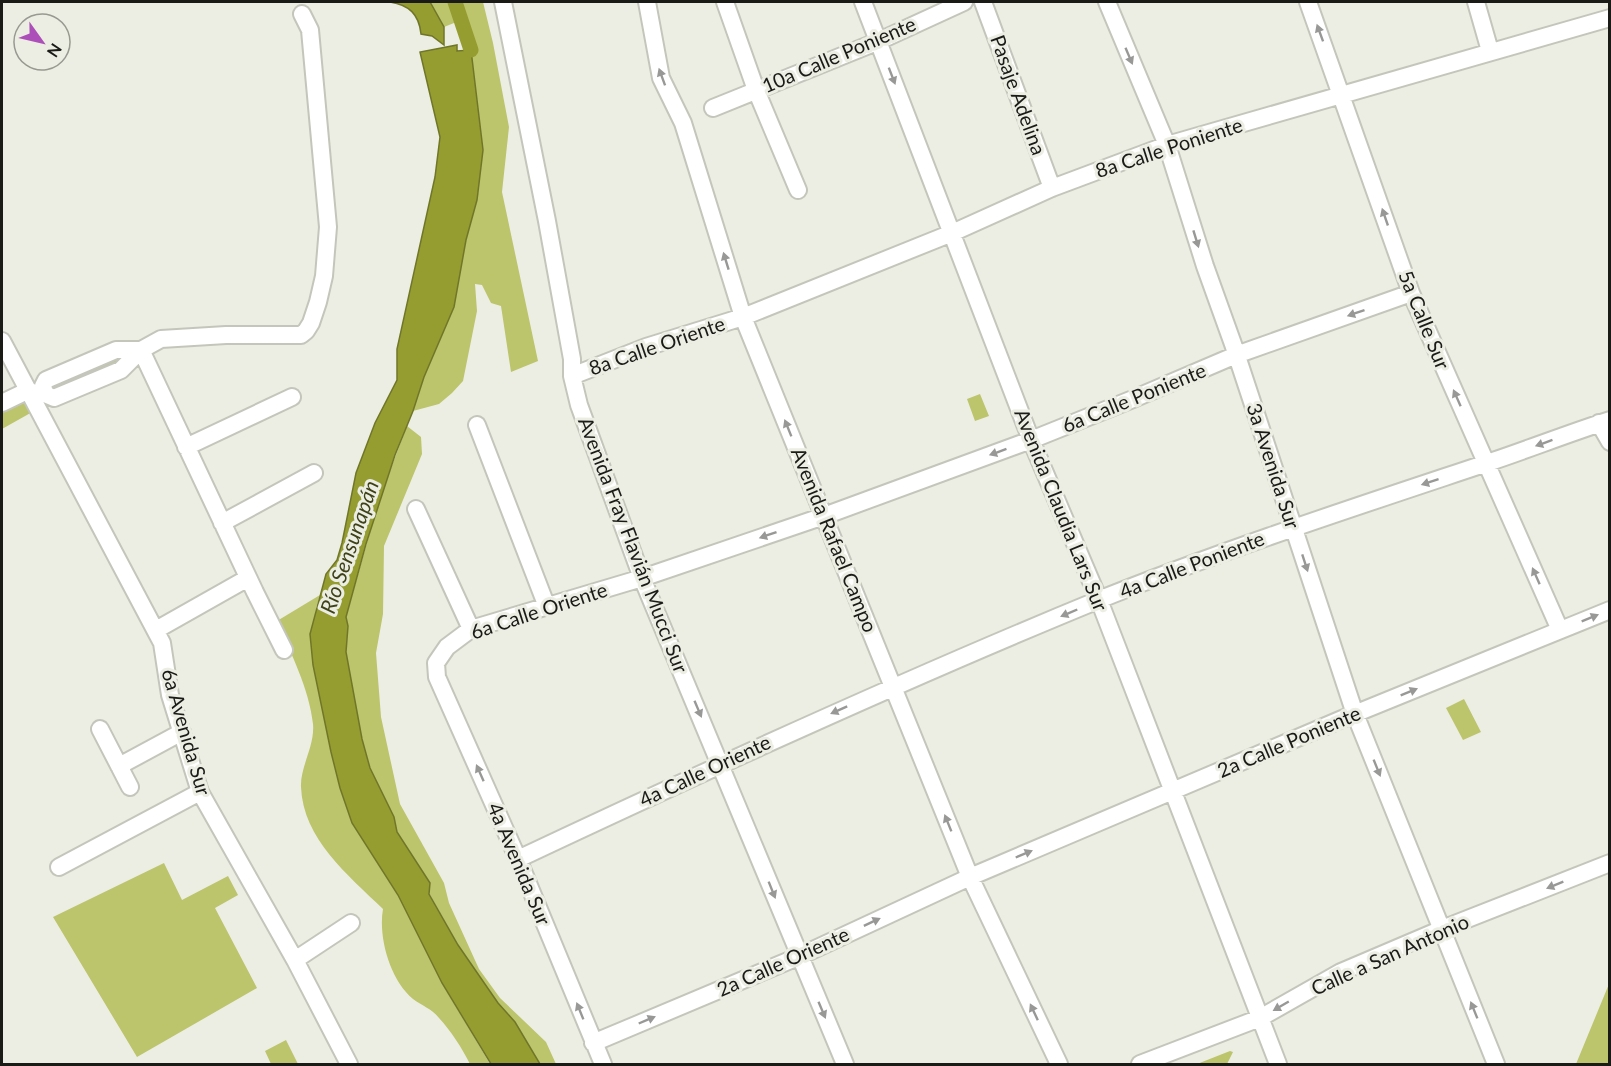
<svg xmlns="http://www.w3.org/2000/svg" width="1611" height="1066" font-family="Lato,sans-serif">
  <style>
    .green { fill: #bcc46c }
    .water { fill: #959d30; stroke: #707628; stroke-width: 1.5 }
    .lines { fill: none; stroke-linecap: round; stroke-linejoin: round }
    .canal { stroke: #959d30; stroke-width: 15 }
    .minor-casing { stroke: #c4c6bb; stroke-width: 20 }
    .minor { stroke: #fff; stroke-width: 16 }
    .oneway { fill: #989897 }
    .labels { text-anchor: middle; stroke-width: 6; stroke-linejoin: round; paint-order: stroke }
    .street-label { font-size: 20px; fill: #1a1a17; stroke: #eceee3 }
    .water-label { font-size: 21px; font-style: italic; fill: #3f4217; stroke: #eceee3 }
  </style>
  <rect width="100%" height="100%" fill="#eceee3"/>
  <!-- green -->
  <path class="green" d="M430,2H452L459,21L444,27Z
    M455,2H483L493,43L509,127L502,192L538,361L511,372L501,306L491,303L482,285L475,284L477,311L463,381L452,393L439,404L413,411L424,377L454,307L466,240L477,200L483,150L471,50Z
    M119,354L125,360L59,389L55,388L54,384Z
    M26,393L34,411L2,429V405Z
    M980,394L989,416L975,421L967,399Z
    M407,426L421,437L422,454L384,546L383,614L376,653L381,717L400,804L444,883L449,903L479,969L500,998L546,1042L556,1064H540L515,1022L498,1003L458,945L429,893L430,883L397,832L394,817L370,768L362,739L346,652L348,626L346,617L380,497Z
    M320,595L316,608L313,665L340,788L352,823L398,895L442,983L490,1064H470C462,1048 451,1031 439,1018C432,1009 421,1005 413,999C390,980 378,937 383,909C348,875 303,839 301,787C300,767 315,746 313,724C309,688 291,654 277,621Z
    M1464,699L1481,732L1463,740L1446,708Z
    M164,863L182,900L228,876L238,895L215,908L257,988L137,1057L53,917Z
    M1609,984V1064H1576Z
    M286,1040L298,1064H271L265,1051Z
    M1230,1051L1233,1052L1227,1064H1197Z"/>
  <!-- water -->
  <path class="water" d="M390,2H430L444,27V45L432,36L421,34C419,14 409,5 390,2Z
    M457,45V51L471,50L483,150L477,200L466,240L454,307L424,377L413,411L395,455L366,544L346,617L348,626L346,652L362,739L370,768L394,817L397,832L430,883L429,894L458,945L498,1003L515,1022L540,1064H491L442,983L398,895L352,823L340,788L331,752L313,665L310,634L326,574L337,560L342,543L356,473L375,423L397,380V349L435,177L440,137L420,52Z"/>
  <g class="lines">
    <!-- canal -->
    <path class="canal" d="M455,2L471,50"/>
    <!-- minor casing -->
    <g class="minor-casing">
      <path id="minor" d="M503,2L547,221L572,359V376L579,405L642,578L845,1064
        M647,2L661,78L683,123L743,317L970,877L1059,1064
        M725,2L756,90L798,190
        M863,2L1031,440L1099,600L1278,1064
        M983,2L1052,188
        M1107,2L1167,145L1205,266L1233,344L1355,714L1496,1064
        M1308,2L1411,293L1560,630
        M1476,2L1490,51
        M713,108L879,41L964,2
        M2,341L162,643L170,695L200,792L295,960L349,1064
        M572,376L646,347L743,317L952,233L1052,188L1167,145L1610,18
        M44,390L47,395L54,398L121,370L141,350L161,339L226,335H301L306,331L311,323L318,302L324,276L328,227L310,30L302,14
        M44,390L43,386L46,380L116,350H141L255,592L284,650
        M2,403L29,390
        M1599,423L1610,442
        M477,425L547,607
        M186,447L292,397
        M416,509L471,629
        M222,523L314,473
        M156,630L248,578
        M100,729L130,787
        M119,766L182,732
        M518,859C709,769 901,681 1096,601C1223,550 1352,508 1481,465C1524,451 1566,434 1610,420
        M59,867L200,792
        M295,960L351,923
        M593,1043L800,956L970,877L1342,719L1610,610
        M603,1064L518,859L437,677L436,663L447,647L471,629L642,578L824,516L1031,440L1133,399L1236,355L1411,293
        M1140,1064L1260,1018L1341,972L1442,929L1610,863"/>
    </g>
    <!-- minor -->
    <use href="#minor" class="minor"/>
  </g>
  <!-- one-way arrows -->
  <defs><path id="oneway-solid" d="M-6-.8H1V-3.2L6.5 0L1 3.2V.8H-6Z" transform="scale(1.5)"/></defs>
  <g class="oneway">
    <use href="#oneway-solid" transform="translate(1320 33) rotate(-110)"/>
    <use href="#oneway-solid" transform="translate(1129 56) rotate(67)"/>
    <use href="#oneway-solid" transform="translate(892 76) rotate(69)"/>
    <use href="#oneway-solid" transform="translate(662 77) rotate(-110)"/>
    <use href="#oneway-solid" transform="translate(1385 217) rotate(-109)"/>
    <use href="#oneway-solid" transform="translate(1196 239) rotate(73)"/>
    <use href="#oneway-solid" transform="translate(726 261) rotate(-107)"/>
    <use href="#oneway-solid" transform="translate(1356 313) rotate(161)"/>
    <use href="#oneway-solid" transform="translate(1457 398) rotate(-114)"/>
    <use href="#oneway-solid" transform="translate(788 428) rotate(-112)"/>
    <use href="#oneway-solid" transform="translate(1544 443) rotate(160)"/>
    <use href="#oneway-solid" transform="translate(998 452) rotate(160)"/>
    <use href="#oneway-solid" transform="translate(1430 482) rotate(162)"/>
    <use href="#oneway-solid" transform="translate(768 535) rotate(161)"/>
    <use href="#oneway-solid" transform="translate(1305 563) rotate(72)"/>
    <use href="#oneway-solid" transform="translate(1536 576) rotate(-114)"/>
    <use href="#oneway-solid" transform="translate(1069 613) rotate(157)"/>
    <use href="#oneway-solid" transform="translate(1590 618) rotate(-22)"/>
    <use href="#oneway-solid" transform="translate(1409 692) rotate(-22)"/>
    <use href="#oneway-solid" transform="translate(698 709) rotate(67)"/>
    <use href="#oneway-solid" transform="translate(839 710) rotate(156)"/>
    <use href="#oneway-solid" transform="translate(1377 768) rotate(68)"/>
    <use href="#oneway-solid" transform="translate(480 773) rotate(-114)"/>
    <use href="#oneway-solid" transform="translate(948 823) rotate(-112)"/>
    <use href="#oneway-solid" transform="translate(1024 854) rotate(-23)"/>
    <use href="#oneway-solid" transform="translate(1555 885) rotate(158)"/>
    <use href="#oneway-solid" transform="translate(772 890) rotate(68)"/>
    <use href="#oneway-solid" transform="translate(872 922) rotate(-25)"/>
    <use href="#oneway-solid" transform="translate(1281 1006) rotate(150)"/>
    <use href="#oneway-solid" transform="translate(822 1010) rotate(67)"/>
    <use href="#oneway-solid" transform="translate(1474 1010) rotate(-112)"/>
    <use href="#oneway-solid" transform="translate(580 1011) rotate(-112)"/>
    <use href="#oneway-solid" transform="translate(1034 1012) rotate(-115)"/>
    <use href="#oneway-solid" transform="translate(647 1020) rotate(-23)"/>
  </g>
  <g class="labels">
    <!-- street labels -->
    <g class="street-label">
      <text transform="translate(839 55) rotate(-23)" y="7">10a Calle Poniente</text>
      <text transform="translate(1018 95) rotate(70)" y="7">Pasaje Adelina</text>
      <text transform="translate(1169 148) rotate(-18)" y="7">8a Calle Poniente</text>
      <text transform="translate(1424 320) rotate(68)" y="7">5a Calle Sur</text>
      <text transform="translate(657 346) rotate(-19)" y="7">8a Calle Oriente</text>
      <text transform="translate(1134 398) rotate(-22)" y="7">6a Calle Poniente</text>
      <text transform="translate(1273 466) rotate(72)" y="7">3a Avenida Sur</text>
      <text transform="translate(1061 510) rotate(68)" y="7">Avenida Claudia Lars Sur</text>
      <text transform="translate(834 540) rotate(68)" y="7">Avenida Rafael Campo</text>
      <text transform="translate(633 545) rotate(69)" y="7">Avenida Fray Flavián Mucci Sur</text>
      <text transform="translate(1192 565) rotate(-21)" y="7">4a Calle Poniente</text>
      <text transform="translate(539 611) rotate(-18)" y="7">6a Calle Oriente</text>
      <text transform="translate(186 732) rotate(74)" y="7">6a Avenida Sur</text>
      <text transform="translate(1289 742) rotate(-23)" y="7">2a Calle Poniente</text>
      <text transform="translate(705 771) rotate(-25)" y="7">4a Calle Oriente</text>
      <text transform="translate(519 864) rotate(67)" y="7">4a Avenida Sur</text>
      <text transform="translate(1390 955) rotate(-24)" y="7">Calle a San Antonio</text>
      <text transform="translate(783 962) rotate(-24)" y="7">2a Calle Oriente</text>
    </g>
    <!-- water labels -->
    <g class="water-label">
      <text transform="translate(350 547) rotate(-71)" y="7">Río Sensunapán</text>
    </g>
  </g>
  <!-- border -->
  <rect width="1611" height="1066" fill="none" stroke="#1a1a17" stroke-width="6"/>
  <!-- north arrow -->
  <g transform="translate(42 42) rotate(124)"><circle r="28" fill="#eceee3" stroke="#989991" stroke-width="1.5"/>
  <path d="M0-4.5L10 22L0 15L-10 22Z" fill="#ad4fb8"/>
  <text y="-9" font-size="16" font-weight="bold" text-anchor="middle" fill="#1a1a17">N</text>
  </g>
</svg>
